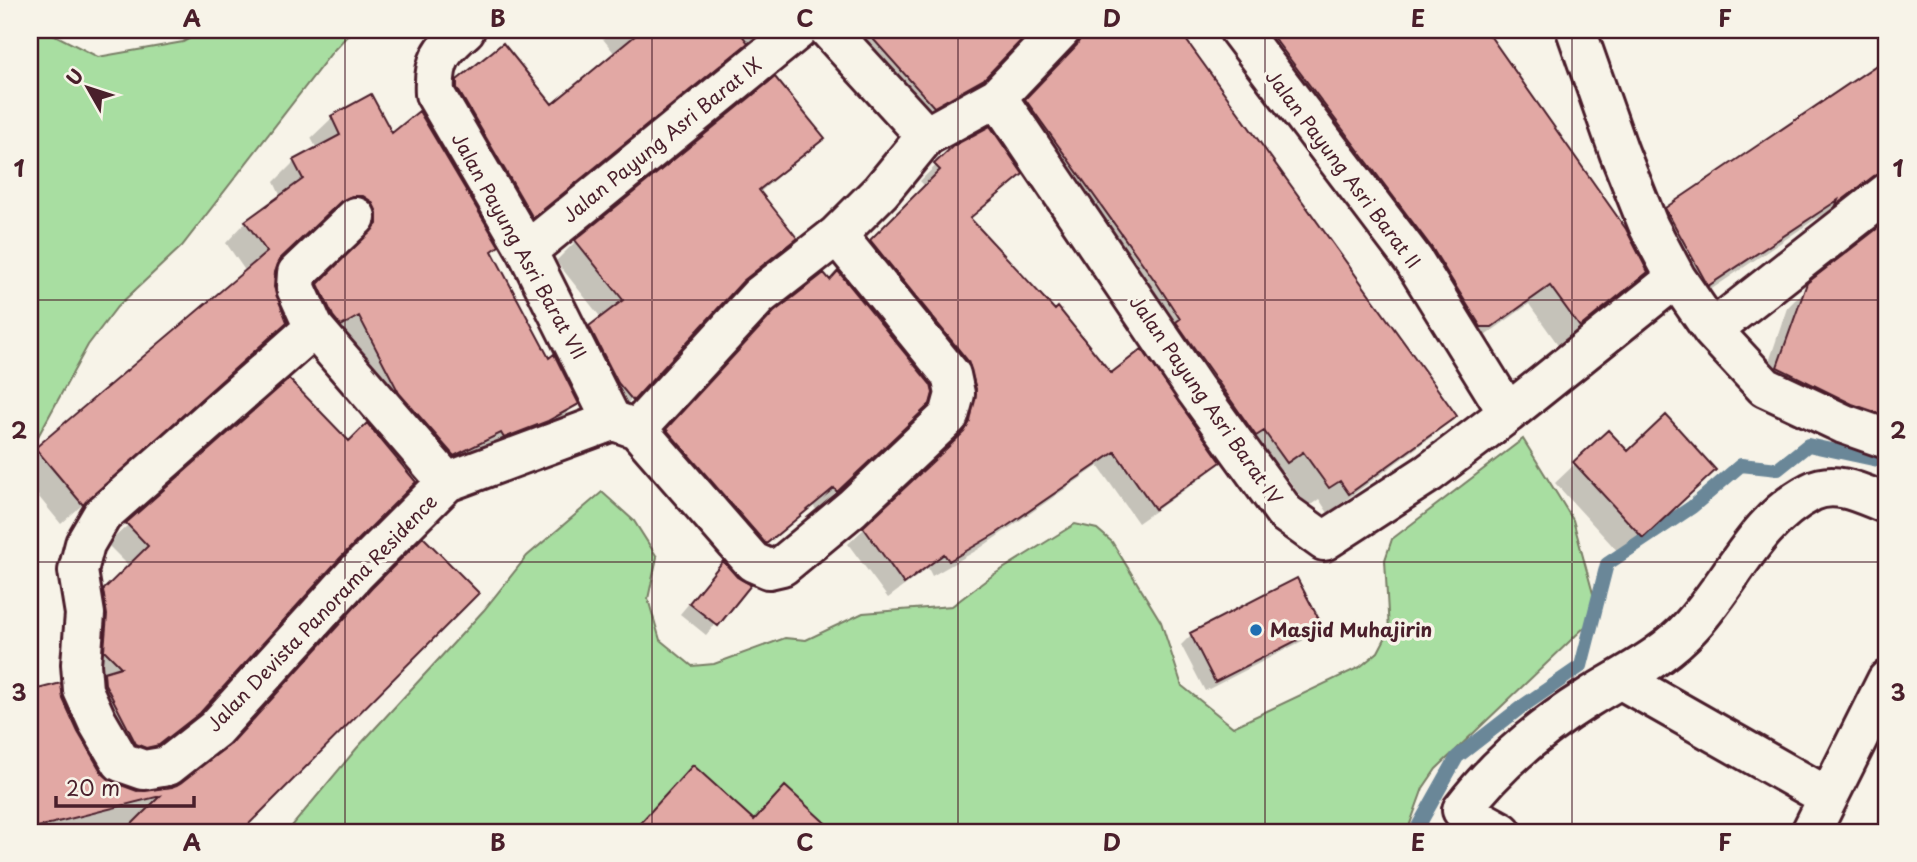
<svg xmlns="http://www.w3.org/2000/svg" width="1917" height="862" font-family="'Playpen Sans',sans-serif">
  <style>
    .green { fill: #a8dea1; stroke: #797e66; stroke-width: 2 }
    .shadow { fill: #0003 }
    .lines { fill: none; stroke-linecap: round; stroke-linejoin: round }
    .stream { stroke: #6b8798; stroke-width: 14 }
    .building { fill: #e2a8a4; stroke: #4a1f2b; stroke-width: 2 }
    .street-casing { stroke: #4a1f2b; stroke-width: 44 }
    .street { stroke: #f7f3e8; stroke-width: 38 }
    .grid { fill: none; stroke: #4a1f2b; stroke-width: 2; stroke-opacity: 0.55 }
    .poi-dot { fill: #1f6fb2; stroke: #f7f3e8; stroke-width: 2.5 }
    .labels { text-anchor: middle; stroke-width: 7; stroke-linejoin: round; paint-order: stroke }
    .street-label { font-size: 19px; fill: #4a1f2b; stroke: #f7f3e8 }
    .poi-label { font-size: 19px; font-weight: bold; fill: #4a1f2b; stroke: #f7f3e8; text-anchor: start }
    .neatline { fill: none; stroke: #4a1f2b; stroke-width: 2.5 }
    .grid-label { font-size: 23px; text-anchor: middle; font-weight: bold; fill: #4a1f2b }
  </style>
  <rect width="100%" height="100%" fill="#f7f3e8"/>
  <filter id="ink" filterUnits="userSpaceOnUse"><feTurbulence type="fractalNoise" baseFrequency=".0143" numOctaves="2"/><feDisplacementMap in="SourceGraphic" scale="14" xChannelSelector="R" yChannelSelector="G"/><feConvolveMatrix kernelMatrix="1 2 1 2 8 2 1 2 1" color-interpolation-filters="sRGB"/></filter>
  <g filter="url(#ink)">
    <!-- green -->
    <path class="green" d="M30,30H45L98,57L183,42L205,30H361L349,34L333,51L182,246L117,307L88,345L30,451Z
      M1523,439L1573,520L1595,601L1591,621L1436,769L1423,788L1407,832H287L357,748L484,610L527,556L602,492L634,521L657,557L648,599L660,640L692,666L714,664L785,638L806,640L863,613L952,606L993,575L1075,524L1097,529L1112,542L1161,622L1182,686L1233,727L1360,667L1378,652L1389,631L1385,560L1392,539Z"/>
    <!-- shadow -->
    <path class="shadow" d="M596,30H765L512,236L438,102L458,82L552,106L615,54Z
      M829,30H1031L961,99L913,126Z
      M1049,30H1177L1454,415L1434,435L1328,513L1319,499L1308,507L1282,470L1266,482L1006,121L1063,58L1062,44Z
      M1235,30H1484L1625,230L1646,272L1559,346L1529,304L1464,351Z
      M1887,60V170L1833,207L1818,221L1820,216L1688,305L1646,229L1666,209Z
      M370,97L392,136L490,252L549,361L577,404L556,424L432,476L299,305L357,245V232L342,216H330L318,221L279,259L273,271L272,287L285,322L61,524L30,486V456L246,272L226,243L246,222L281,197L274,182L294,162L317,149L311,138L332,118Z
      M822,138L759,193L795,238L727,296L612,420L570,348L602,319L556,261L576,241Z
      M954,148L1004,189L969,220L1111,376L1218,461L1203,477L1138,523L1098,466L979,549L932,576L928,568L888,598L848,544L950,448L955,439L961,406L855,257L926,187L920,181Z
      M1887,223V443L1760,389L1787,308L1802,293L1774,377L1777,378L1805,290Z
      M754,334L907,424L817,510L813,506L745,562L648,450Z
      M289,381L349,443L412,481L178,733L137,765L116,764L84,612L130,567L107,544Z
      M1628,453L1694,489L1622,556L1555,483L1575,464Z
      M723,563L736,578L749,586L706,635L680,614Z
      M477,593L239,832H30V693L59,685L61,699L76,731L101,775L113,784L137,793L182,785Z
      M1320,627L1310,637L1205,691L1181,645L1191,635Z
      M693,767L753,822L823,823L814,832H631Z"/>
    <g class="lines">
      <!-- stream -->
      <path class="stream" d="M1415,832L1457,757L1520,708L1581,666L1607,564L1692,507L1741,465L1778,469L1808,445L1887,462"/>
    </g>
    <!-- building -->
    <path class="building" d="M642,30H738L748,43L533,218L457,88V80L503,43L552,104Z
      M865,30H1031L984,79L934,107Z
      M1082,30H1179L1457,416L1349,494L1340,481L1329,488L1303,452L1287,463L1264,431L1256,436L1176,322L1180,319L1158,285L1025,99L1077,45Z
      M1268,30H1486L1626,229L1648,272L1580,327L1550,286L1492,327H1481L1432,248Z
      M1887,58V172L1874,176L1836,205L1838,200L1708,286L1665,208Z
      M775,77L825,138L759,190L797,238L743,281L633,401L618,383L589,326L623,300L575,240Z
      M371,94L392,133L419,111L499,246L492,251L549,358L554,354L579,404L548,421L504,438L501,433L454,456L399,393L359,316L341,326L333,316L318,284L377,224V213L372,202L363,196H352L341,201L281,258L275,272L274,287L287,322L83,505L35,448L267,252L245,221L303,179L293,160L340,135L331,116Z
      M990,126L1023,174L970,218L1055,310L1058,307L1111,373L1142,349L1221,462L1155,509L1115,452L997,533L949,561L944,554L904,584L863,527L964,432L970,422L976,389L968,361L870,240L940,170L934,164L953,146Z
      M1887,221V416L1852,404L1777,367L1807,283Z
      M838,271L931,385L933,393L930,404L837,492L834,488L766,544L666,429L774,312L824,273L830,280Z
      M289,379L349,441L367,423L416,482L340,558L200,713L159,745L146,748L136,744L105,684L104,672L121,667L104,650L107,615L103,590L148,546L126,523Z
      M1666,415L1716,470L1643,538L1573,462L1608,430L1628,451Z
      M423,537L479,593L241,832H124L160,796L30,829V691L61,683L63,699L78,732L102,773L113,782L137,791L172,787L231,744L372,588Z
      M723,561L737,577L751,585L718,626L689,603Z
      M1297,578L1323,627L1215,682L1190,633Z
      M693,765L754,820L785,786L835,832H632Z"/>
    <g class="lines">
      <!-- street casing -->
      <g class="street-casing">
        <path id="street" d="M465,30C441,51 433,61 435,94L527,251L612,421
          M829,30L926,136
          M1239,30L1414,261L1508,413L1676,278
          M1576,30L1619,152L1649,227L1676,278L1712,330L1765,387L1844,424L1887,439
          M997,97L1195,389L1285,513L1324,541L1429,473L1508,413
          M527,251L798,30
          M314,328L296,288L297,273L356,217
          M1712,330L1887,193
          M614,421L637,429L759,296L837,235L881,191L926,136L997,97L1061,30
          M637,429L753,562L769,569L782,566L852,508L949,416L955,394L951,375L837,235
          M447,482L356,573L215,729L168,766L144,770L121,762L97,721L83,690L81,664L85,614L78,571L85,544L102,515L314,328L447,482L612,421
          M1620,679L1828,797
          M1502,832L1462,810C1496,765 1540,728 1588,698C1624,675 1663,658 1692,625C1733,580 1755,521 1811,492C1836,479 1864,495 1887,504
          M1811,832L1887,680"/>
      </g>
      <!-- street -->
      <use href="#street" class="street"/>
    </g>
  </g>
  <!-- grid -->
  <path class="grid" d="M345,30V832M652,30V832M958,30V832M1265,30V832M1572,30V832M30,300H1887M30,562H1887"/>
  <!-- markers -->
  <circle class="poi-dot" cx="1256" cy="630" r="7"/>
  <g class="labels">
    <!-- street labels -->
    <g class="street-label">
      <text transform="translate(662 140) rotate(-39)" y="7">Jalan Payung Asri Barat IX</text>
      <text transform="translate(1343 169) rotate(53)" y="7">Jalan Payung Asri Barat II</text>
      <text transform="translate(519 246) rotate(61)" y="7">Jalan Payung Asri Barat VII</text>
      <text transform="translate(1206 400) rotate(55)" y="7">Jalan Payung Asri Barat IV</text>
      <text transform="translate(322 613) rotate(-46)" y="7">Jalan Devista Panorama Residence</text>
    </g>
    <!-- poi labels -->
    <g class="poi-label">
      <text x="1270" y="637">Masjid Muhajirin</text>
    </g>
  </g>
  <!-- margin -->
  <rect width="1917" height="862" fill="none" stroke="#f7f3e8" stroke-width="77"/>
  <!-- north arrow -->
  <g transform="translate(88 88) rotate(309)" stroke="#f7f3e8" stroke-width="5" paint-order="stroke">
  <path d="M0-5L12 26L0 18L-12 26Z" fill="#4a1f2b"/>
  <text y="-10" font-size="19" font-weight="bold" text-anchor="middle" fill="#4a1f2b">U</text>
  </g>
  <!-- scale -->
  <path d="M56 796v10h138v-10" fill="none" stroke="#4a1f2b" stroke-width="3.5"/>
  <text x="66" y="796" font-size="21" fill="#4a1f2b" stroke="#f7f3e8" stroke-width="5" paint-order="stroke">20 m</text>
  <rect x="38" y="38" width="1840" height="786" class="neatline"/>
  <g class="grid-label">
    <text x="192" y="27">A</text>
    <text x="498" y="27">B</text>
    <text x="805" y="27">C</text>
    <text x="1112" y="27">D</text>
    <text x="1418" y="27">E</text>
    <text x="1725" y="27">F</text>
    <text x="19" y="177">1</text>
    <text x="1898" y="177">1</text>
    <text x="19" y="439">2</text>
    <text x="1898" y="439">2</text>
    <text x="19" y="701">3</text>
    <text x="1898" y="701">3</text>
    <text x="192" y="851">A</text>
    <text x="498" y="851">B</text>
    <text x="805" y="851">C</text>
    <text x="1112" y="851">D</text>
    <text x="1418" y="851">E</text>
    <text x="1725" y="851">F</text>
  </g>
</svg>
